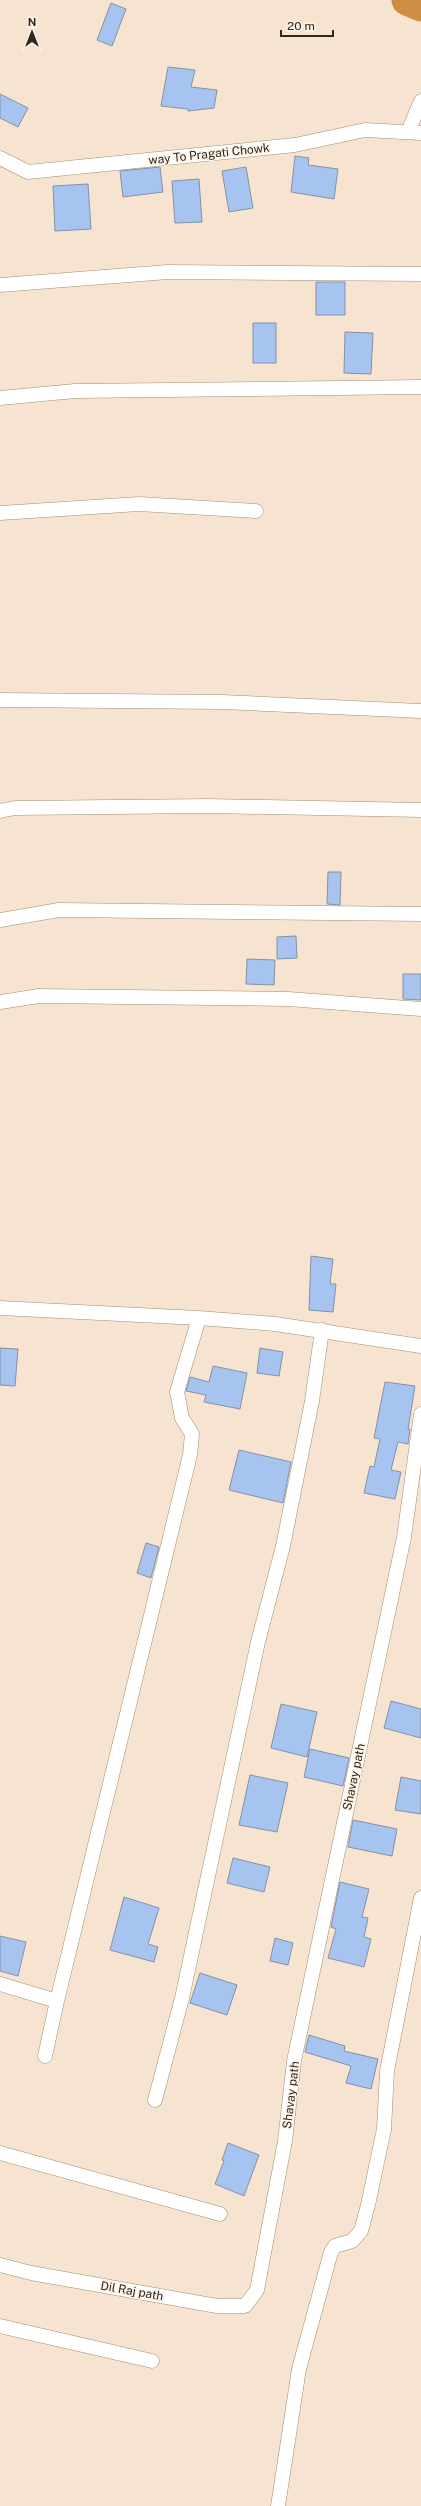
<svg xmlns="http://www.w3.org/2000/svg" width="421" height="2506" font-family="'Public Sans',sans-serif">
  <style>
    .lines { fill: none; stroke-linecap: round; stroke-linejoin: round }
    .river { stroke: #cd8e43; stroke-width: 31 }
    .building { fill: #a7c4f1; stroke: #8491a5 }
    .street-casing { stroke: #9e8d7b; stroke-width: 15 }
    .street { stroke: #fff; stroke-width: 14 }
    .labels { text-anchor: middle; stroke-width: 3; stroke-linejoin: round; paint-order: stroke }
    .street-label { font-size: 12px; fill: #2f2820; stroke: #fef2e7 }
  </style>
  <rect width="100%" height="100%" fill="#f7e4d0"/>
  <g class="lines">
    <!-- river -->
    <path class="river" d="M407,0L421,6"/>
  </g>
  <!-- building -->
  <path class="building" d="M111,3L126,9L112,46L97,40Z
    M168,67L195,70L191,87L217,90L214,108L188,111V109L161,106Z
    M0,94L28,108L18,127L0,118Z
    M295,156L309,158L308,165L338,169L334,199L291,192Z
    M160,167L163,192L123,197L120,171Z
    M246,167L253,208L229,212L222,171Z
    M199,179L202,222L175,223L172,181Z
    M88,184L91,229L55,231L53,186Z
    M316,282H345V315H316Z
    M253,323H276V363H253Z
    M345,332L373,333L371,374L344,373Z
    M328,872H341L340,905L327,904Z
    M296,936L297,958L277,959V937Z
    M247,959L275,960L274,985L246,984Z
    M403,974H421V1000L403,999Z
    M311,1256L333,1259L330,1284H336L333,1312L309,1310Z
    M0,1348L18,1349L15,1386L0,1385Z
    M260,1348L283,1352L279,1376L257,1373Z
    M213,1366L247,1373L240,1409L204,1402L206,1395L186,1391L190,1377L209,1382Z
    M385,1382L415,1386L408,1429H410L408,1444L398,1442L391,1470L401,1472L395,1499L364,1493L370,1466L374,1467L380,1439L374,1438Z
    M239,1450L291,1462L283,1503L229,1490Z
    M146,1543L159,1547L151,1578L137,1573Z
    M391,1701L421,1709V1738L384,1728Z
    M281,1704L317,1712L307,1757L271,1748Z
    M310,1749L349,1758L343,1786L304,1777Z
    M250,1775L288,1783L277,1832L239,1825Z
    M401,1777L421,1781V1814L395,1810Z
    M353,1820L397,1829L392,1856L348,1847Z
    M233,1858L270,1867L264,1892L227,1883Z
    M340,1882L369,1889L362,1917L368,1918L364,1937L371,1939L364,1967L328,1958L336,1929L331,1927Z
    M124,1897L159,1908L148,1944L158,1947L154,1962L110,1950Z
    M0,1936L26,1942L18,1976L0,1971Z
    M275,1938L293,1943L288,1965L270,1961Z
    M200,1973L237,1985L227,2015L190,2003Z
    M309,2035L345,2046L344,2051L378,2059L371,2089L346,2083L351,2066L305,2052Z
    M228,2143L259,2155L244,2196L215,2184L224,2161L222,2160Z"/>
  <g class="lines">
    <!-- street casing -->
    <g class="street-casing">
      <path id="street" d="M408,132L421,101
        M0,158L28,172L295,145L365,130L421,133
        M0,285L168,272L421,274
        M0,398L75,391L421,387
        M0,513L139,504L256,511
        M0,700L223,702L421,711
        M0,811L15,808L209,806L421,810
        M0,920L59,910L421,914
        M0,1002L39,996L288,999L421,1009
        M0,1308L199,1318L275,1324L421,1346
        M0,1984L57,2001L190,1455L192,1434L182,1418L177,1392L199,1318
        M45,2056L57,2001
        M155,2100L182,1998L258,1642L283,1546L312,1401L322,1330
        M0,2153L220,2214
        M0,2265L31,2273L217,2306H245L257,2290L285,2141L294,2061L404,1537L421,1414
        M0,2326L152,2361
        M278,2506L299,2369L331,2252L335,2246L352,2241L361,2231L368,2205L384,2129L387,2071L421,1898"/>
    </g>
    <!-- street -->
    <use href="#street" class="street"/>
  </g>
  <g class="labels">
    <!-- street labels -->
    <g class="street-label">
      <text transform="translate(209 154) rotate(-6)" y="4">way To Pragati Chowk</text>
      <text transform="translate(354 1777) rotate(-78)" y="4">Shavay path</text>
      <text transform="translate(291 2095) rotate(-83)" y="4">Shavay path</text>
      <text transform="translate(132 2291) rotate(10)" y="4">Dil Raj path</text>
    </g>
  </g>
  <!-- north arrow -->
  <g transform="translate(32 32)" stroke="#fef2e7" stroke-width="3" paint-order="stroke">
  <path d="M0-3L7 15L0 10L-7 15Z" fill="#2f2820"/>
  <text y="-6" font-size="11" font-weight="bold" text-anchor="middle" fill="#2f2820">N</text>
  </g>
  <!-- scale -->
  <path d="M281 30v6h52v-6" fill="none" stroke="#2f2820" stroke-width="2"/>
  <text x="287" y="30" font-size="12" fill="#2f2820" stroke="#fef2e7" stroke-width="3" paint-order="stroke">20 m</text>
</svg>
